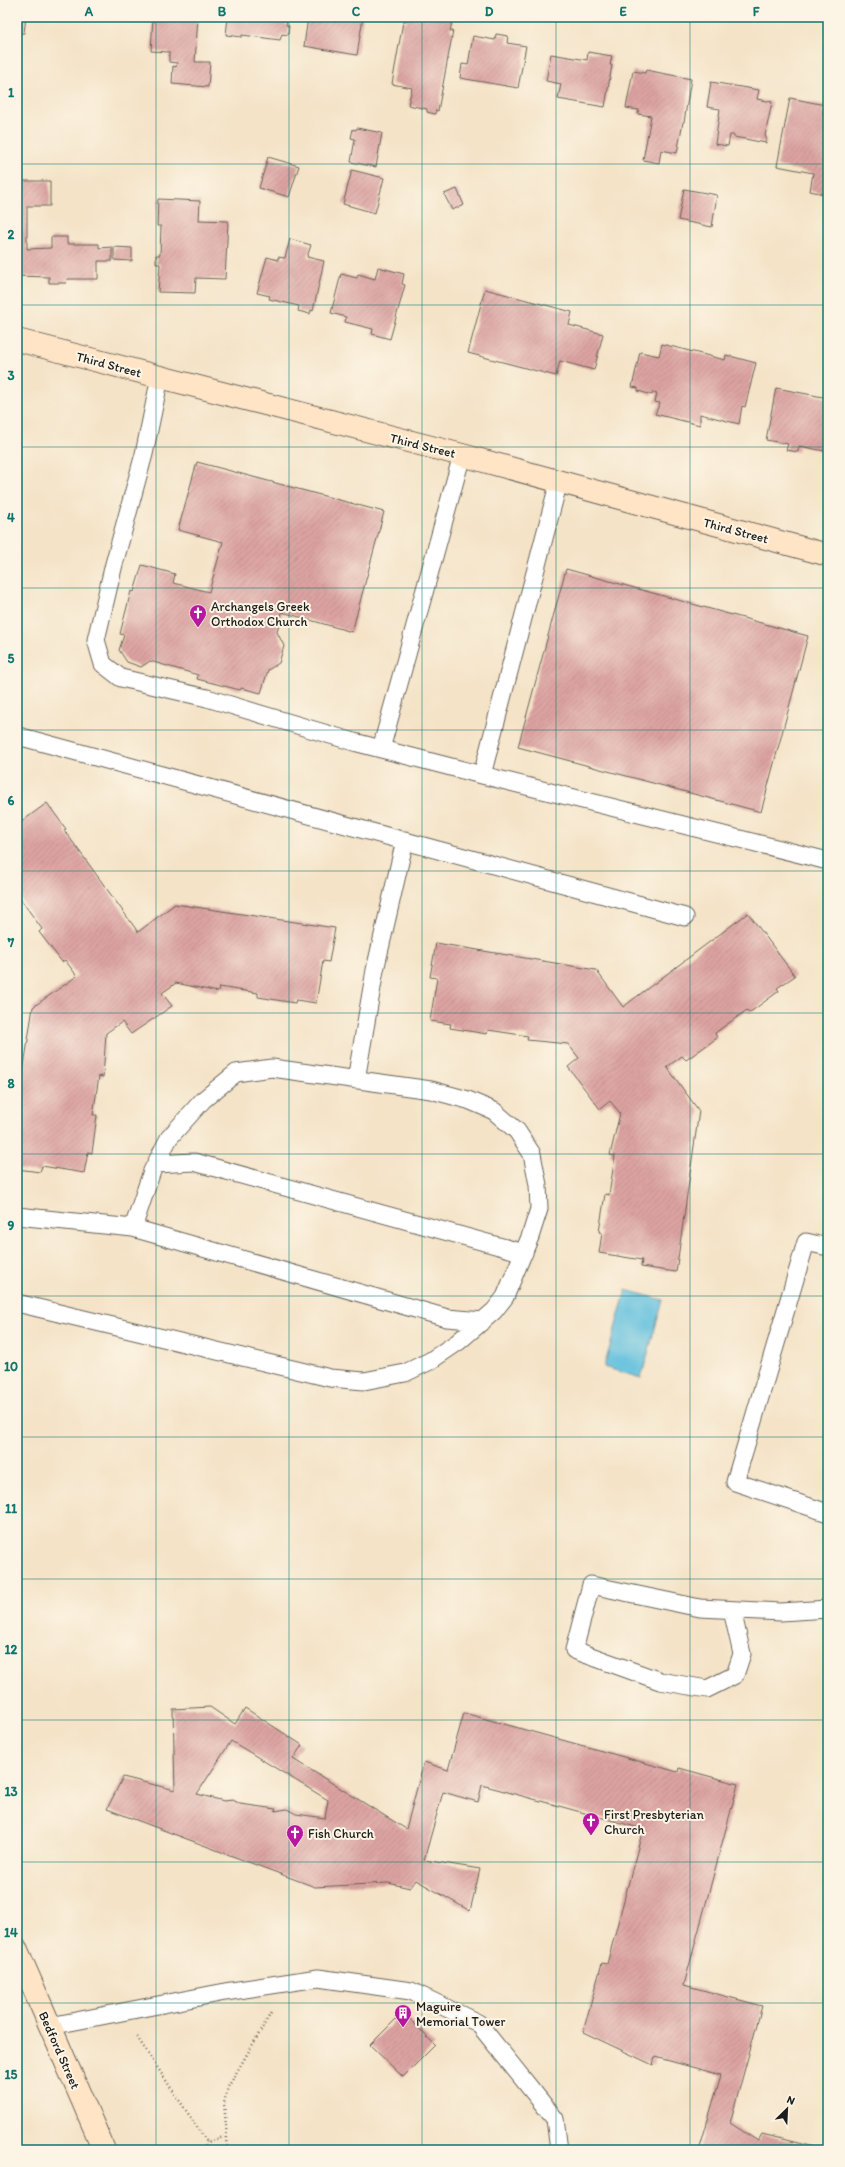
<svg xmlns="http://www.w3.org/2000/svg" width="845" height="2167" font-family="Itim,sans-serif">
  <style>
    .water { fill: #60c0de; stroke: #3e6e7d }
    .building { fill: url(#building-hatch); fill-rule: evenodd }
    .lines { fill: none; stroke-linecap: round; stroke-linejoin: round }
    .lane-casing { stroke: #686258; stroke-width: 19 }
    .secondary-casing { stroke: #686258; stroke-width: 24 }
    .path { stroke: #686258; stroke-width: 2.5; stroke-dasharray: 1 3; stroke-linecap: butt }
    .lane { stroke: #fff; stroke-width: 17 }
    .secondary { stroke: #ffe4c6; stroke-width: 22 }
    .grid { fill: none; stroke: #0f766e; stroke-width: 1; stroke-opacity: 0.55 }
    .labels { text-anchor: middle; stroke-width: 4; stroke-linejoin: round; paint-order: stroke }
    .street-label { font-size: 13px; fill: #1c1c1c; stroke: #fcf5e5 }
    .poi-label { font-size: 13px; fill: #1c1c1c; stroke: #fcf5e5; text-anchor: start }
    .neatline { fill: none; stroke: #0f766e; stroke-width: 1.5 }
    .grid-label { font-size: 13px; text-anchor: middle; font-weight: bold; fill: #0f766e }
  </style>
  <defs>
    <pattern id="building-hatch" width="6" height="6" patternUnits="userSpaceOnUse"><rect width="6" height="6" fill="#dca3a1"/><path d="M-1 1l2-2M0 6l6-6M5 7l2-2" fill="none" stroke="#bc8c8a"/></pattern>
  </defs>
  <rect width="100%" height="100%" fill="#fcf5e5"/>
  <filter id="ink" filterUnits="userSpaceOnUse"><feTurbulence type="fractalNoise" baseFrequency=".025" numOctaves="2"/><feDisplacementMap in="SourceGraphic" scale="8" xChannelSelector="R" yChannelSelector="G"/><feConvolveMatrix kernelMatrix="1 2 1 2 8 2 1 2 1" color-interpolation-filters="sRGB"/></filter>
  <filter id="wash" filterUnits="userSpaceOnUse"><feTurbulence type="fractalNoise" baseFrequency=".012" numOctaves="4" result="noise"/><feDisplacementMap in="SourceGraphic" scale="16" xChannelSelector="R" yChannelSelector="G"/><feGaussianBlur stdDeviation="0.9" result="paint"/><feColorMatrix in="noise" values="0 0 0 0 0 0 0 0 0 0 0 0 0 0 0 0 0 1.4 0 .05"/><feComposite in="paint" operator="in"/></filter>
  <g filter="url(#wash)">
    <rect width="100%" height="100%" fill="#f4e3c7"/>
    <!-- water -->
    <path class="water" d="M626,1290L663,1300L641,1378L604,1367Z"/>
    <g id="blocks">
      <!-- building -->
      <path class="building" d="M17,17H26L24,33H17Z
        M153,17H198L195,62H210L208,87L172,84L173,66L176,67L177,63L169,62V52L151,51Z
        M228,17H284V20H287L286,25L289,26L288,35L282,34L280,40L242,35V37L226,35Z
        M308,17H363L357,55L304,46Z
        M407,17L453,18L450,31H453L438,111L436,110L435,114L427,112V109L408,105L412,88L392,84L403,22H406Z
        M496,34L508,36L507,43L526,46L518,88L460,78L462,64L468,65L473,36L495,40Z
        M588,52L612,56L610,65H612L605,107L558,99L561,84L546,81L551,54L587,60Z
        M646,70L691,79L684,122H683L677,153L661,150L659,163L643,160L651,116L638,114L639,110L626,108L633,71L645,73Z
        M711,82L759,90L757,99L772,102L765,136L766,137V143L734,137V135H730L728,146L715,144L720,109L707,107Z
        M790,98L825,105L823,113H828V195L810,191L813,173L777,166Z
        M357,128L382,133L376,167L351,162L355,139L351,138L353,129L356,130Z
        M268,157L299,166L289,197L259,188Z
        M352,170L384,178L375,213L343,204Z
        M17,181H50V206H27V249L51,248V237H67V244H99V248L112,247V261H98V279H67L66,283H49V277L17,276Z
        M457,189L464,205L452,210L444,194Z
        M684,189L717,195L712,227L678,220Z
        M158,199L200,201L199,220L228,221L225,279L196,278L195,293L158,292L160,264H156V255H160L161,226H157Z
        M290,239L311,245L307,257L324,261L313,311L311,310L310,314L298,311L299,306L269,299L270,296L257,293L267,257L278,260V257L285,258Z
        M114,247L132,248V261L114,260Z
        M378,267L404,274L402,284L405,285L390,339L372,334L373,329L345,322L346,317L331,313L341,274L357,278L358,274L375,279Z
        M485,289L572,312L569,325L603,334L594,370L560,361L556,376L468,353Z
        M662,344L725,360L726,355L756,363L745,407L742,406L739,424L700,414V425L655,414L660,403L655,402L657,393L653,392L652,395L638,391V388L632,387L640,352L659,356Z
        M776,388L828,398V434L825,451L799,446L798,452L786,450L788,444L766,440Z
        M197,462L384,512L352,632L282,612L277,632L284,646L279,663L268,670L261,693L241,688L240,690L197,679L198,675L150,661L141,667L127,662L119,650L124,635L120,634L131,591L134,592L142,565L175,574L173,583L209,592L223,542L178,530Z
        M566,569L808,636L761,812L518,747Z
        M47,803L66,829L64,830L138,932L175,904L335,928L329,962L323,961L316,1003L296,1000L295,1003L258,997V993L219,987L218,992L176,983L162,993L172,1006L131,1034L122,1022L106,1033L103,1077L99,1076L93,1115H97L92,1153L88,1152L84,1173L42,1166L40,1172L17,1169V1112L33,1007L77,976L65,960L62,962L39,932L42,929L19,897L17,898V825Z
        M748,913L795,976L777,988L779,991L749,1013L747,1010L715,1033L717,1038L686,1060L682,1056L667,1067L699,1111L676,1272L641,1267L642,1260L599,1253L602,1233L599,1232L605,1194L609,1195L615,1156L610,1155L620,1113L610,1101L600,1109L568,1067L579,1058L568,1044L527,1040L528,1036L488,1030L487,1034L450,1028L451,1024L430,1021L437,978L430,977L436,943L596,970L623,1007Z
        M210,1707L235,1724L245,1708L302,1745L293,1759L406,1829L424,1762L448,1770L464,1713L678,1772L679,1768L738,1784L684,1985L762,2006L730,2123L758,2141L762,2134L814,2147V2150H699L721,2075L655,2057L653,2065L583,2032L602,1963L607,1964L643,1829L482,1785L478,1802L443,1792L424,1860L480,1869L470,1911L416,1880L410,1888L388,1883L315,1887L107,1809L123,1777L175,1790L173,1709ZM231,1741L328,1800L325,1818L296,1814L287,1809L275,1811L276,1809L240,1804L233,1800L224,1801L197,1794Z
        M403,2012L435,2045L403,2077L370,2045Z"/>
    </g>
  </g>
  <g filter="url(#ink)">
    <use href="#blocks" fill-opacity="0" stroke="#686258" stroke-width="1"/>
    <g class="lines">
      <!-- lane casing -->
      <g class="lane-casing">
        <path id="lane" d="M160,377L144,454L114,564L96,640L103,664L121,678L207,698L354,742L482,775L559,481
          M18,736L685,917
          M381,749L462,455
          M482,775L828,861
          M356,1080L375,970L405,840
          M156,1164L194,1162L524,1253
          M17,1216L133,1228L152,1171L169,1138L203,1100L236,1073L272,1068L431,1090L468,1100L494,1111L517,1131L532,1154L538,1185L539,1209L530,1237L505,1297L494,1311L458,1342L430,1361L405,1373L364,1381L330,1378L17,1303
          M133,1228L447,1318L483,1321
          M828,1247L806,1242L735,1482L828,1513
          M732,1610L742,1654L735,1675L707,1689L660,1681L574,1650L591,1585L700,1608L781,1612L828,1609
          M50,2026L225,1992L318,1978L411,1991L478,2023L555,2119L559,2150"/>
      </g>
      <!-- secondary casing -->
      <g class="secondary-casing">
        <path id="secondary" d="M17,340L462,455L828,555
          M17,1950L104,2150"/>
      </g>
      <!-- path -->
      <path class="path" d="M137,2037L207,2142L227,2136
        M204,2150L207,2142
        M228,2150L224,2103L228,2087L271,2013"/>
      <!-- lane -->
      <use href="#lane" class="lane"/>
      <!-- secondary -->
      <use href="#secondary" class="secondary"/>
    </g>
  </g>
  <!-- grid -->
  <path class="grid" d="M156,17V2150M289,17V2150M422,17V2150M556,17V2150M690,17V2150M17,164H828M17,305H828M17,447H828M17,588H828M17,730H828M17,871H828M17,1013H828M17,1154H828M17,1296H828M17,1437H828M17,1579H828M17,1720H828M17,1862H828M17,2003H828"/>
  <!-- icons -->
  <defs>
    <g id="church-pin" transform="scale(0.9)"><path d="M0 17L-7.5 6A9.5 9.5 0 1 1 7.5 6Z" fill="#b5179e" stroke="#fcf5e5"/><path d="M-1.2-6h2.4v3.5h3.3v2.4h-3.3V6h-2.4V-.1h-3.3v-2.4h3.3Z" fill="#fff"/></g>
    <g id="building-pin" transform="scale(0.9)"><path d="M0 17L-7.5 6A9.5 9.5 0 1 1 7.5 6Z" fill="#b5179e" stroke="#fcf5e5"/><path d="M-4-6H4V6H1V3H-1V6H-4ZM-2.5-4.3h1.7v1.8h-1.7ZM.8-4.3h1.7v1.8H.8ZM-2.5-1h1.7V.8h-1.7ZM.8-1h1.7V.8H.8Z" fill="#fff"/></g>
  </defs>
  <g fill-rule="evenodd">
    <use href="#church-pin" x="198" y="613"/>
    <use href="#church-pin" x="591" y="1821"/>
    <use href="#church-pin" x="295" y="1833"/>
    <use href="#building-pin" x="403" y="2013"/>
  </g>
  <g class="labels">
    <!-- street labels -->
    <g class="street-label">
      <text transform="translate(109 364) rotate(15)" y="5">Third Street</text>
      <text transform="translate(423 445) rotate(14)" y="5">Third Street</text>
      <text transform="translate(736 530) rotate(15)" y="5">Third Street</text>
      <text transform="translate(60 2050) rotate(66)" y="5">Bedford Street</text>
    </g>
    <!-- poi labels -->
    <g class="poi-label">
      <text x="211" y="611">Archangels Greek<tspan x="211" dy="15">Orthodox Church</tspan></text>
      <text x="604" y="1819">First Presbyterian<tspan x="604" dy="15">Church</tspan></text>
      <text x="308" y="1838">Fish Church</text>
      <text x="416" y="2011">Maguire<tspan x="416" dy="15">Memorial Tower</tspan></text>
    </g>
  </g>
  <!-- margin -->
  <rect width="845" height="2167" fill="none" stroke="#fcf5e5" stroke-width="44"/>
  <!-- north arrow -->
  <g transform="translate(787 2109) rotate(24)" stroke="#fcf5e5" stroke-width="3" paint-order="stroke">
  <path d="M0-3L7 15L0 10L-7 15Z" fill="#1c1c1c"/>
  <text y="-6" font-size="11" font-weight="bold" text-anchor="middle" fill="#1c1c1c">N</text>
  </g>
  <rect x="22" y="22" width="801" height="2123" class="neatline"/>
  <g class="grid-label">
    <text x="89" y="16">A</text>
    <text x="222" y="16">B</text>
    <text x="356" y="16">C</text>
    <text x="489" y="16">D</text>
    <text x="623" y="16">E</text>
    <text x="756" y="16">F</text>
    <text x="11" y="97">1</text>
    <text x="11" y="239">2</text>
    <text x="11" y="380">3</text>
    <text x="11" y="522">4</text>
    <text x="11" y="663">5</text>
    <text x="11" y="805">6</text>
    <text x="11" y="947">7</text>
    <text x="11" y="1088">8</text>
    <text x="11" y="1230">9</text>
    <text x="11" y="1371">10</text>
    <text x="11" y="1513">11</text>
    <text x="11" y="1654">12</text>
    <text x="11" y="1796">13</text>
    <text x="11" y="1937">14</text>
    <text x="11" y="2079">15</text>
  </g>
</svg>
